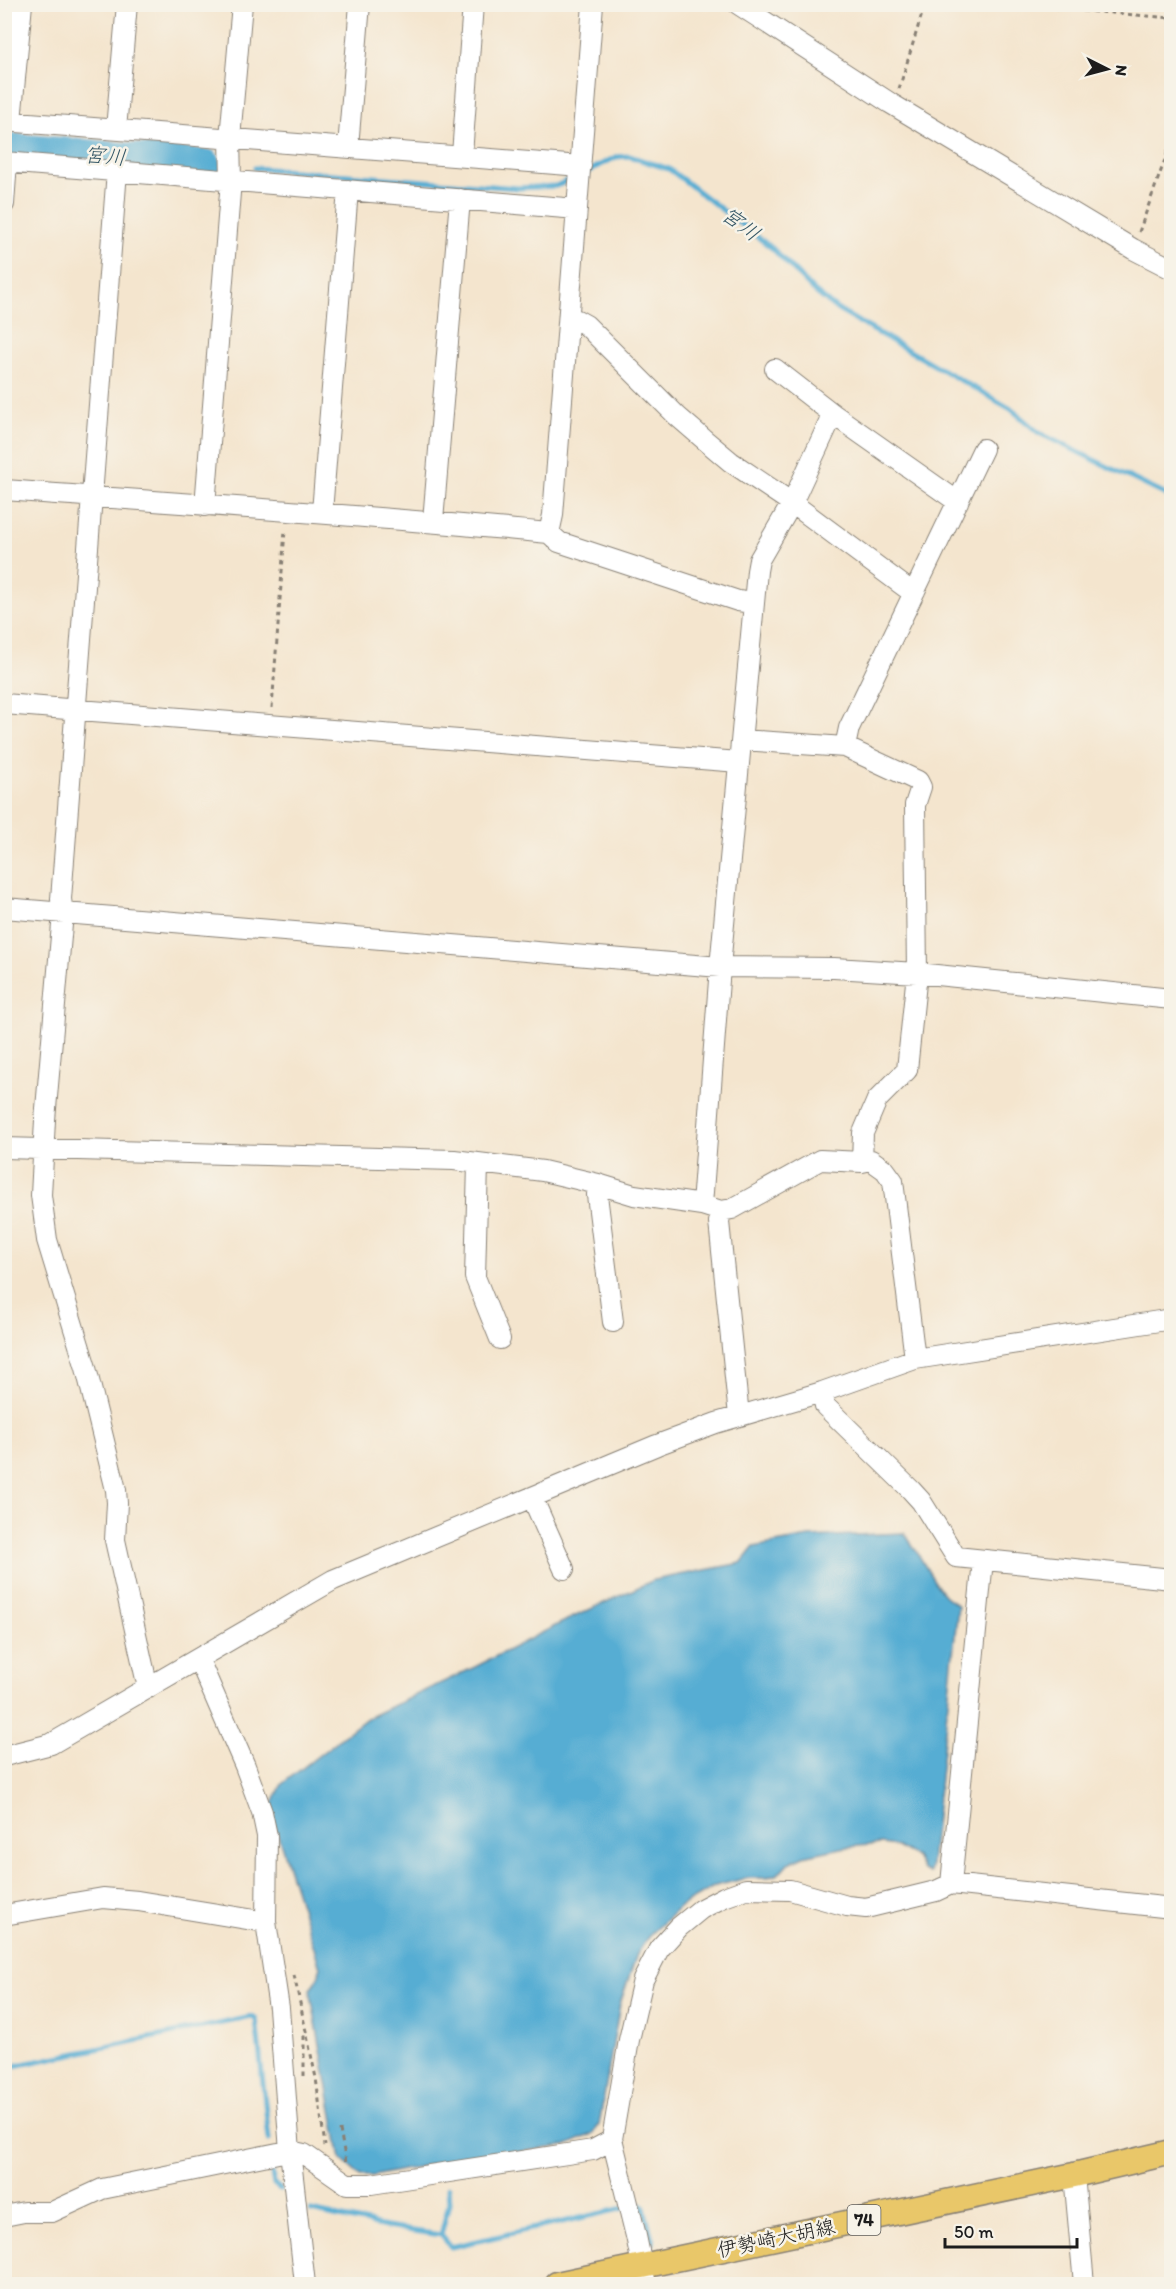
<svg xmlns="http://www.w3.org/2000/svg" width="1176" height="2289" font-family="Itim,'Klee One',sans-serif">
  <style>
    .water { fill: #57add3; stroke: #3a6478; stroke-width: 1.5 }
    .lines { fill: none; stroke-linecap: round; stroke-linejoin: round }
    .stream { stroke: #57add3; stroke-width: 5 }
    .river { stroke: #57add3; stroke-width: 32 }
    .minor-casing { stroke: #888075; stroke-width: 22 }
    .major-casing { stroke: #888075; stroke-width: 27 }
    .path { stroke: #888075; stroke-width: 3; stroke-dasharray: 4.5 4.5; stroke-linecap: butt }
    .minor { stroke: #fff; stroke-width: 20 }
    .major { stroke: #e9c769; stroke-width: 24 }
    .labels { text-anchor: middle; stroke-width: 5; stroke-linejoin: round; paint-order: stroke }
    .shield { fill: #f7f3e8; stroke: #5e5c59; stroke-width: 1.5 }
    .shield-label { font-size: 18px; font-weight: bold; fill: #1c1c1c }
    .street-label { font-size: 20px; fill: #1c1c1c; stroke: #f7f3e8 }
    .water-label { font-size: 21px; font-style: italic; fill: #345665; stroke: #f7f3e8 }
  </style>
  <rect width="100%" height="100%" fill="#f7f3e8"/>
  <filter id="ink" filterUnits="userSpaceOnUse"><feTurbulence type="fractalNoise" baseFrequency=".0167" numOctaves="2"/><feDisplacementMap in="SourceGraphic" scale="12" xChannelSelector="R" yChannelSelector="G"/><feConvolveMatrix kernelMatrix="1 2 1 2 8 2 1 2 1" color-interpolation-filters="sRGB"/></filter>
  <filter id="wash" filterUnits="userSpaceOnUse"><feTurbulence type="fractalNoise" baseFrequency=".008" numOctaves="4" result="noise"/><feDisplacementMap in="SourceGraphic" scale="24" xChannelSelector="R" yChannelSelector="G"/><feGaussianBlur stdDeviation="1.35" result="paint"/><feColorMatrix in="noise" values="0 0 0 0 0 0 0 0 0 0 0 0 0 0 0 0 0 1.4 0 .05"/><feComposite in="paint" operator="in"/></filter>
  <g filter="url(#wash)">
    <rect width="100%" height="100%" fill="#f4e5ce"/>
    <!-- water -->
    <path class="water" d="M904,1533C919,1552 928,1574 943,1594C947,1599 954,1601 958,1606L930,1873L923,1870L916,1857L895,1846L882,1844L846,1847L803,1856L788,1863L778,1874L766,1878H747L715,1886L682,1905L648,1937L637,1954L620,2004L599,2125L593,2134L565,2146L447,2161L373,2176H360L341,2159L310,1990L319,1975L320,1967L270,1810L282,1784L367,1718L475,1667L567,1620L654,1580L741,1563L754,1547L809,1537Z"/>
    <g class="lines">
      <!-- stream -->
      <path class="stream" d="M255,168L518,188L556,186L576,177
        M585,173L616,157L629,156L669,169L772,248L814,291L838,310L1011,409L1039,433L1172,498
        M4,2068L252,2017L256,2019L269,2140
        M270,2165L274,2184L280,2189
        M633,2206L643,2205L653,2243
        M311,2211L386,2227L441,2235L451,2247L624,2208
        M441,2235L449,2203L448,2188
        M662,2281L663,2284
        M1168,2284L1172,2277"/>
      <!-- river -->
      <path class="river" d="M4,148L206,165"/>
    </g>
  </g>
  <g filter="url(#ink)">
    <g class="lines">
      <!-- minor casing -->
      <g class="minor-casing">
        <path id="minor" d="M738,4L890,103L1133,249L1172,269
          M4,121L581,166
          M11,121L22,4
          M116,129L127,4
          M348,147L360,4
          M462,155L473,4
          M4,162L577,209
          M117,171L61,899L63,913L45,1120L41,1195L47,1240L86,1368L116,1490L117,1503L115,1540L148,1688
          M4,204L7,162
          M569,319L577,320L586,325L677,416L706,441L731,462L792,503L905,587L915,591
          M775,369L833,414L958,502
          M4,490C186,504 368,515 549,533L559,542L738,601L753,603
          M205,506L231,180L230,138L242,4
          M322,512L348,190
          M433,521L460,199
          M549,533L553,515L593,4
          M4,704L739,762
          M742,740L845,747L918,781L921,787L915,805L917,973L907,1070L877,1100L863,1133L862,1162
          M845,747L849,728L983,449
          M4,908L720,967L834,968L917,973L1172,999
          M4,1148L454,1160L543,1171L598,1184L634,1195L702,1205L721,1211L732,1209L820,1160L862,1162L871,1160L885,1170L893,1181L915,1359
          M478,1164L475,1277L500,1339
          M598,1184L597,1195L613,1322
          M702,1205L720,967L757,571L759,560L792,503L833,414
          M721,1211L719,1222L739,1416
          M822,1392L825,1406L911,1490L921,1501L956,1557L1172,1579
          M532,1497L564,1569
          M199,1660L245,1766L262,1812L267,1836L266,1922L279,2008L290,2151L305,2284
          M4,1756L51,1744L333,1580L657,1445L716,1423L822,1392L915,1359L1172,1319
          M951,1884L983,1560
          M4,1915L103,1898L138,1901L266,1922
          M1074,2175L1084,2284
          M4,2216L24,2212H52L102,2189L278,2153L290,2151L304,2154L347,2184H371L593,2150L612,2140
          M646,2284L636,2236L612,2139L629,2040L643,1980L659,1949L679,1927L701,1909L724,1897L746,1889L790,1890L847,1906L866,1908L936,1891L951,1884L1172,1908"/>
      </g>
      <!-- major casing -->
      <g class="major-casing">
        <path id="major" d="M557,2284L1074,2175L1172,2152"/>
      </g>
      <!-- path -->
      <path class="path" d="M1002,4L1172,18
        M899,89L925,4
        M1139,232L1172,140
        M272,708L285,530
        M294,1975L316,2078L325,2146
        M304,2076V2032
        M340,2130L346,2162"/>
      <!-- minor -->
      <use href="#minor" class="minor"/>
      <!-- major -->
      <use href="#major" class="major"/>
    </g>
  </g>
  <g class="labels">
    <!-- shield labels -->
    <rect class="shield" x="847.5" y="2205" width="33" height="30" rx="4.5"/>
    <g class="shield-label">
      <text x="864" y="2226">74</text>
    </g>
    <!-- street labels -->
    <g class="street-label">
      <text transform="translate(776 2238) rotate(-12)" y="7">伊勢崎大胡線</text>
    </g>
    <!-- water labels -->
    <g class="water-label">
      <text transform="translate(105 156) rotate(5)" y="7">宮川</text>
      <text transform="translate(741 224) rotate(37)" y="7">宮川</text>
    </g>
  </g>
  <!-- margin -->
  <rect width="1176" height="2289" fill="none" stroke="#f7f3e8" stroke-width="24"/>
  <!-- north arrow -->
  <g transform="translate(1107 69) rotate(96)" stroke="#f7f3e8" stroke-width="4.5" paint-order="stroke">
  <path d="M0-4.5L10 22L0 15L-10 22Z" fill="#1c1c1c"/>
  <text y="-9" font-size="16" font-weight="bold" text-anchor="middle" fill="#1c1c1c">N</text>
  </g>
  <!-- scale -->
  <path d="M945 2238v9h132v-9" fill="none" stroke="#1c1c1c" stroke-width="3"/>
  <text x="954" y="2238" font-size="18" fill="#1c1c1c" stroke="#f7f3e8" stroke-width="4.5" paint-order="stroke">50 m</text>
</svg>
